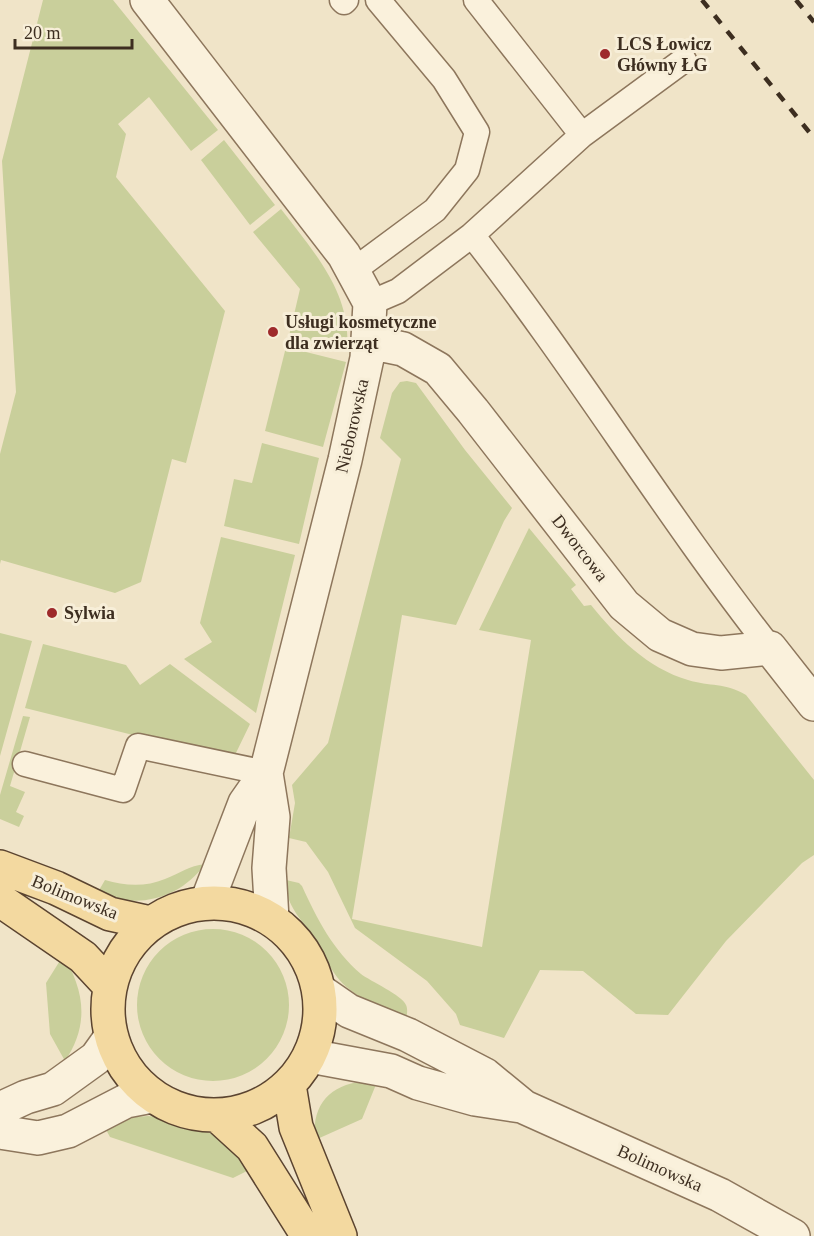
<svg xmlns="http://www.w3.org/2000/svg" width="814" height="1236" font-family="Georgia,serif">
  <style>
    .green { fill: #c9cf9b }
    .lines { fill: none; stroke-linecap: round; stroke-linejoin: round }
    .lane-casing { stroke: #8d765c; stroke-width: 27 }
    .street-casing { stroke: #8d765c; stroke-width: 36 }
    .primary-casing { stroke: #5b4430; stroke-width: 36 }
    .lane { stroke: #faf1dc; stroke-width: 24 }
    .street { stroke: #faf1dc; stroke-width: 33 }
    .primary { stroke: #f3d9a0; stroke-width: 33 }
    .rail { stroke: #3d2e20; stroke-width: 4.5; stroke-dasharray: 10 10; stroke-linecap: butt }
    .poi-dot { fill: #9e2a2b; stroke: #f7eed8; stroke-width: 2 }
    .labels { text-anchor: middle; stroke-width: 6; stroke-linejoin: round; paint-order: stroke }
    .poi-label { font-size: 18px; font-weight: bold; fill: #3d2e20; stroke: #f7eed8; text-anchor: start }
    .street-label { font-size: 18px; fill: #3d2e20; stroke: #f7eed8 }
  </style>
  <rect width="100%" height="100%" fill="#f0e4c8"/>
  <!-- green -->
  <path class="green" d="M43,0H113L218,130L191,151L149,97L118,124L126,134L116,177L225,311L186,463L172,459L141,582L115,593L1,560L0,564V454L16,392L2,161Z
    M224,140L275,205L250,225L201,160Z
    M281,209C313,251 352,293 347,349L289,336L300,289L253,232Z
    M286,347L346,362L323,447L265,431Z
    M407,381L416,383L465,450L512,508L504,521L456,625L402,615L352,919L482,947L531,640L479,630L529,528L576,585L571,589L584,606L591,605C617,637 647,668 688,680C710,687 725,682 746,695L814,780V855L802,863L726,941L668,1015L636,1014L583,971L540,970L504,1038L460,1025L456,1014L427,981L355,928L328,872L306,842L289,838L295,803L292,785L328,743L401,459L380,438L392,393L400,382Z
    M262,443L319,458L299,544L224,526L234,479L252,483Z
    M221,537L295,555L256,713L184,659L212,642L200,623Z
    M0,633L32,641L0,756Z
    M43,644L126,665L140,685L170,664L250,724L234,757L149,739L25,708Z
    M23,716L30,717L10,786L25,792L16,812L24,816L19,827L0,819V795Z
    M205,864C181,898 136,911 98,892L105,880C125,886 146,887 165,879C180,873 189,866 205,864Z
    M286,880L299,883L302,886C317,919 333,950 361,974C370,981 402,995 406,1005C408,1009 407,1015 406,1019C387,1010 366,1003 349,989C331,975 325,955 313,936C301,919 284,903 286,880Z
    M137 1005a76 76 0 1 1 152 0a76 76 0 1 1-152 0Z
    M61,959C69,964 73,973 76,982C86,1010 82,1036 65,1061L50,1034L46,983Z
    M368,1081L377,1082L362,1119L315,1140C311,1102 333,1083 368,1081Z
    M148,1116L168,1118L218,1136L249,1170L233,1178L110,1137L104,1126L126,1118Z"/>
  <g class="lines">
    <!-- lane casing -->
    <g class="lane-casing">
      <path id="lane" d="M342,0L344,2L346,0
        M476,0L582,135
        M684,60L582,135L472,235C577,369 665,514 770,648
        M354,270L435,210L467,170L477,132L444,79L378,0
        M370,303L398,291L472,235
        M25,764L123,790L138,746L266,773"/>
    </g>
    <!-- street casing -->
    <g class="street-casing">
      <path id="street" d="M147,0L344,255L370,303L367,358L345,460L266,773L245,803L207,902
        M369,342L403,349L438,369L473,411L624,605L660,635L692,649L721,653L770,648L814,704
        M266,773L273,817L269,868L272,919
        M320,991L349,1011L408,1035L485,1075L524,1107L720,1195L793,1236
        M310,1056L391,1071L418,1083L475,1099L521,1106
        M0,1109L26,1097L53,1089L96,1058L111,1037
        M0,1132L38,1138L68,1131L126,1101L152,1096"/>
    </g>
    <!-- primary casing -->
    <g class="primary-casing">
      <path id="primary" d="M0,867L56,888L110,914L151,923
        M0,900L83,957L110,986
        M108 1009a106 106 0 1 1 212 0a106 106 0 1 1-212 0Z
        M289,1085L296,1127L340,1236
        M218,1116L252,1147L308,1236"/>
    </g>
    <!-- lane -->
    <use href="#lane" class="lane"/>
    <!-- street -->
    <use href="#street" class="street"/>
    <!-- primary -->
    <use href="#primary" class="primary"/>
    <!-- rail -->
    <path class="rail" d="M702,0L814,138
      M796,0L814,22"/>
  </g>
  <!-- markers -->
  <g class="poi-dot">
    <circle cx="605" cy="54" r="6"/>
    <circle cx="273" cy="332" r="6"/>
    <circle cx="52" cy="613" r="6"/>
  </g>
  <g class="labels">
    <!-- poi labels -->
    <g class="poi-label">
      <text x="617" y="50">LCS Łowicz<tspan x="617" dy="21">Główny ŁG</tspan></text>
      <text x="285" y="328">Usługi kosmetyczne<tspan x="285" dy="21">dla zwierząt</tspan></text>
      <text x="64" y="619">Sylwia</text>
    </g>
    <!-- street labels -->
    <g class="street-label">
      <text transform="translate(352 426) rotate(-77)" y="6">Nieborowska</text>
      <text transform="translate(580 548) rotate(52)" y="6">Dworcowa</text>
      <text transform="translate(75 897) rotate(22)" y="6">Bolimowska</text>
      <text transform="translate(660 1168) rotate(24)" y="6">Bolimowska</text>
    </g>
  </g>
  <!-- scale -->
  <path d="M15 39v9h117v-9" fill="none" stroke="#3d2e20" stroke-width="3"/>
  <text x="24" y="39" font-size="18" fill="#3d2e20" stroke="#f7eed8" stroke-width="4.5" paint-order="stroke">20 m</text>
</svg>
